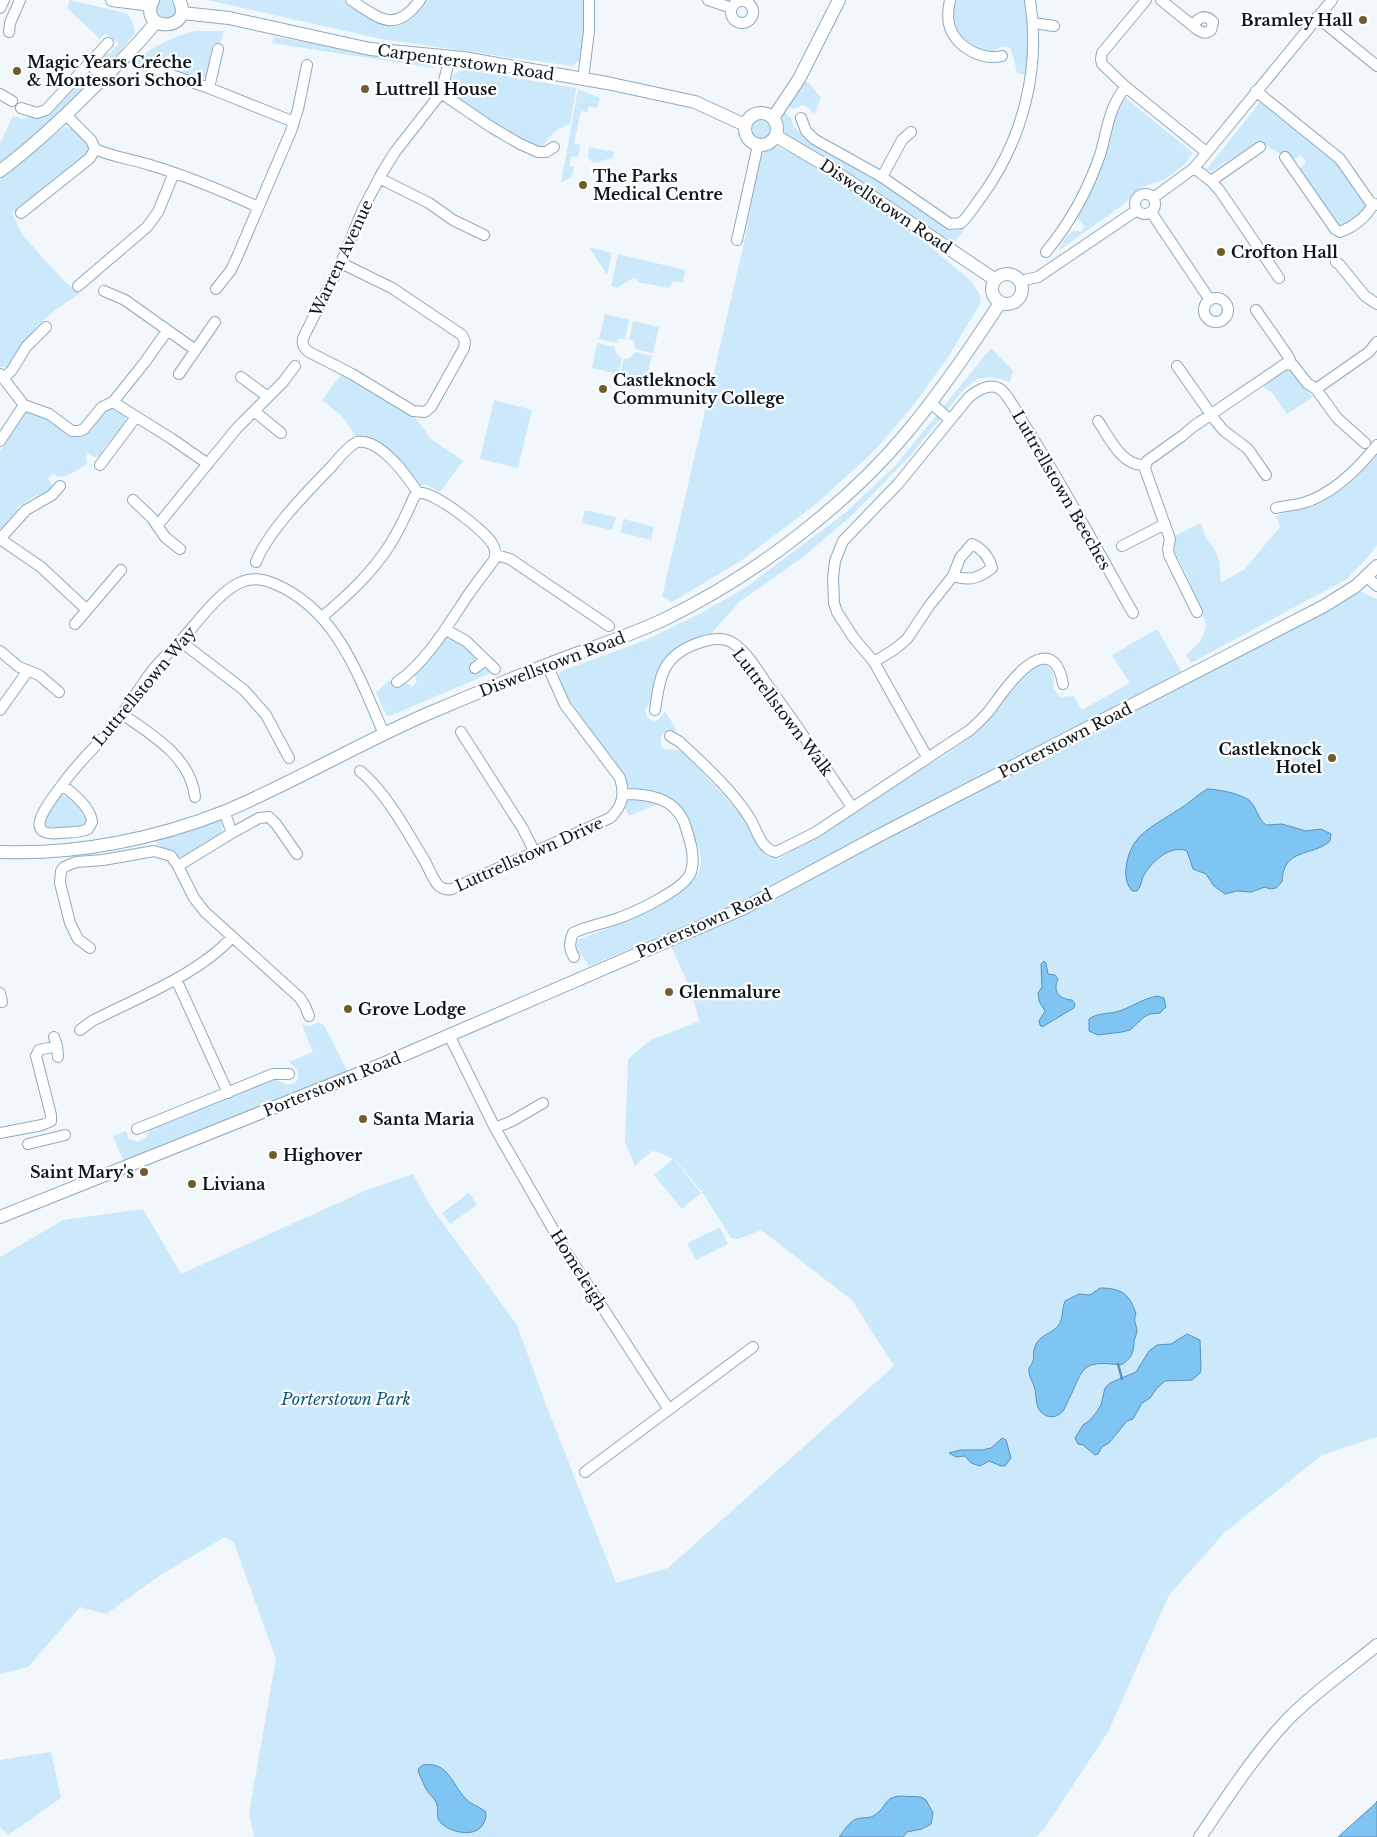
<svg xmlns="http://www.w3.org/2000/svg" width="1377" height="1837" font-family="'Libre Baskerville',serif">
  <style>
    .green { fill: #cce8fb }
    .water { fill: #7ec5f4; stroke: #5c90b4 }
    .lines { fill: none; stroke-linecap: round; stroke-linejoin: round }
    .stream { stroke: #5c90b4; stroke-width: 2.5 }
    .minor-casing { stroke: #8eaabe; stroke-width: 12 }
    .tertiary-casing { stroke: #8eaabe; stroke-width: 14 }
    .minor { stroke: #fff; stroke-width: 10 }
    .tertiary { stroke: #fff; stroke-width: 12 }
    .poi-dot { fill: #705d2c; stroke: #fff; stroke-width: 2 }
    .labels { text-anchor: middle; stroke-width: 4.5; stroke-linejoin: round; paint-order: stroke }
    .poi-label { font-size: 16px; font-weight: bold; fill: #0b161d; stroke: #fff; text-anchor: start }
    .street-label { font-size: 16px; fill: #0b161d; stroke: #fff }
    .park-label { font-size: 16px; font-style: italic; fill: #0d567c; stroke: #fff }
  </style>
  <rect width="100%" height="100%" fill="#f1f7fb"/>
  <!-- green -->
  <path class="green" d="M156 9a10 10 0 1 1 20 0a10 10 0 1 1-20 0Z
    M70,0L126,13C133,19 133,25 135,33C94,83 50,123 0,164V144L13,116L23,119L30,115L36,116L105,51L109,54L119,44L105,33L100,39L67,8Z
    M207,0H342L379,23L392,26L404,24L426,0H585L581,59L572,66L381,39Z
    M954,0H1026L1029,50L1026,75L1017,73C1017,70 1012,51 1010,48L1002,46C998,48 995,51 991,52C980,56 958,38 954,28C951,19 953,8 954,0Z
    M196,31H224L220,44L213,43L210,57L212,59L207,76L201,79L161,66L150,60L146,65L141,67L135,62C152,46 174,36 196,31Z
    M274,37L429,61L434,68L272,43Z
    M467,70L576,88L570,124C561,127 554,131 548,139C545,143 544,146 539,148L517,139L447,93C446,79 454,71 467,70Z
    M804,81L810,84L821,98L814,114L810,109L803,105L794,109L787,105Z
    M578,89L600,98L597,108L589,106L587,112L581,111L574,143L580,145L578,157L572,156L569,166L574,167L572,176L561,183Z
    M1123,97L1126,98L1193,153L1184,165L1165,179L1139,188L1123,205L1058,251L1067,236L1074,230L1081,232L1085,226L1079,221L1077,216L1104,154L1117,110Z
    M1261,101L1337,164L1367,205L1365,212L1342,227H1338L1299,169L1306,163L1301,155L1294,159L1285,152L1279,153L1259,141L1212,171L1206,170Z
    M784,111L791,118L793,126L808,141L882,183L920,207L948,229L954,231L963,228L964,230L954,243L840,167L790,138C781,130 780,122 784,111Z
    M752 129a9 9 0 1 1 18 0a9 9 0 1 1-18 0Z
    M65,127L72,129L88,144L89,153L12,214L23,236L67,284C74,287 75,291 80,293C59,307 43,318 27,338C19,348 16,358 7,367H0V179Z
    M589,147L614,152L613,158C605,158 601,164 592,162L588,157Z
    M776,147L791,153L824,172L915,234L970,280L979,293L981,302L950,354L913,406L873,452L816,504L742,560L672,602L662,597L744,243L760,156L769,148Z
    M589,247L612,253L607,275Z
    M618,254L685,270L683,283L673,281L669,288L638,282V279L633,278L617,288L611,286Z
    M605,314L629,320L625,339H619L617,343L599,339Z
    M633,321L659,327L653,353L635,349L634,341L629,339Z
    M597,343L615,347L616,354L622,358L618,374L592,368Z
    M991,348L1013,371L1010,382L992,377L977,379L964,389L910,456L851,516L803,557L739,602L710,635L678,648L667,657L659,669L652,689L651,701L645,710L647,717L655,722L661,717L665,711L677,731C666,730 659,733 661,745L664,749L682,751L738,811L766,855L777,859L816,838L894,784L943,757L977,732L1018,679L1030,669L1042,663C1056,671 1054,676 1053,689L1061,697L1073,696L1082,710L1130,683L1112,655L1157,629L1183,674L878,829L732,906L589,966C585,956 573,952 577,940C607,928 702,900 701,860C701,851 695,839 691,831C685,819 680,808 671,798L629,816C628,813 625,809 625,806C626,795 630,787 624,776C610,746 557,706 559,672L646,640L699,614L745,588L845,513L896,465Z
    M635,352L652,356L646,381L620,375L624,358L627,359L632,356Z
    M1289,368L1313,397L1287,414L1273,394L1261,385L1276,374Z
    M343,372L414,416L431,439L463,461L440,492L425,484L419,486C408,470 378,432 357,438L343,417L322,400Z
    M494,400L532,410L518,468L480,459Z
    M110,408L125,416L127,422L102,450L103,453L101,456L94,457L88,453L85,458L88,463C78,469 63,482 54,474L48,478L52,486L51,490L31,498L18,507V511L3,528H0V452L7,442L6,439L24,412C45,410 54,429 72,436L106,409Z
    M1377,452V545L1368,557L1347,579L1191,663L1186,655L1199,643L1207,626L1186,573L1172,547L1174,536L1201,523L1206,538L1215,550L1219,560L1221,582L1224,581L1245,569L1280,527L1276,516L1305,506Z
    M585,510L616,517L612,530L582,523Z
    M624,519L654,527L651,540L620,532Z
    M1359,591L1377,599V1437L1322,1455L1225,1532L1169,1595L1108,1732L1044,1829L1036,1837H254L249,1813L276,1659L234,1543L225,1537L162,1574L106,1614L80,1607L28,1667L0,1674V1257L63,1220L143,1209L181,1274L367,1190L413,1174L429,1204L517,1325L545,1402L616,1583L668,1568L894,1366L852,1300L761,1230L738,1239L731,1238L703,1193L676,1161H675L701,1193L682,1209L654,1175L673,1159L661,1153L652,1151L635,1166L625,1142L628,1059L651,1040L700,1021L686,979L668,940Z
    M447,638C460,638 468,648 476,656L474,663L476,672L485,668L493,672L390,716H387L376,693L390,680L397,687L405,683L412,687L417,682L414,674L443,640Z
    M61,795C72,795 82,809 87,819L85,825L81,827L49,829L43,825L49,808Z
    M216,820L222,822L223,832L183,857C172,856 155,852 156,839Z
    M318,1022L324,1025L349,1074L124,1162L113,1136L126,1131L129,1139L138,1142L146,1137L149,1129L272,1079L277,1080L287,1085C303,1083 300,1069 289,1062L313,1052L302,1025L311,1026Z
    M469,1193L477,1205L450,1224L442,1213Z
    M720,1227L728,1244L696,1260L687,1243Z
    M51,1752L61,1798L8,1835L0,1827V1760Z"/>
  <!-- water -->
  <path class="water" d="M1207,789C1217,789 1244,794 1251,802C1257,809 1258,819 1266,825L1282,824L1306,831L1321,829L1331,834L1330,841C1313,857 1283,847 1282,882L1276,888L1270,889L1265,887L1251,892L1237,891L1225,894L1214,886L1206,874L1193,869L1187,851C1170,844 1150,863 1143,877C1141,882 1141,887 1137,891H1132C1127,885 1125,877 1126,869C1129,835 1152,827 1178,810C1188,804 1196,796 1207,789Z
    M1044,961L1046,963L1048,974L1055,975L1058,979C1052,992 1060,999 1072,1000L1075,1004L1074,1008L1042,1027L1040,1025L1039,1021L1045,1011L1039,1001L1038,993L1042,987L1041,964Z
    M1158,996L1164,998L1166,1007L1160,1013L1150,1014L1144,1017L1130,1030L1122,1032L1098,1035L1089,1031V1019C1097,1013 1107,1014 1116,1012C1131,1008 1143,998 1158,996Z
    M1100,1288C1121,1288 1130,1294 1136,1314C1133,1321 1136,1323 1137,1330C1137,1334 1135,1337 1134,1341C1134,1353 1131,1359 1121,1365C1077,1359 1084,1371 1067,1403C1065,1408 1063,1413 1058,1415C1055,1417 1051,1417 1047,1416C1033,1410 1038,1398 1034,1386C1032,1380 1028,1375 1029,1368C1030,1366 1032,1364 1033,1361C1034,1358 1033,1353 1034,1350C1038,1334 1049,1336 1058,1326C1063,1321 1062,1308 1065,1301L1079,1294L1090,1295Z
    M1187,1334L1200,1340L1201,1369L1200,1373L1192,1380L1165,1381L1157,1388L1150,1398L1142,1403L1133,1419L1127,1421L1109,1443L1102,1447L1098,1454L1095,1455L1083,1445L1078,1444L1075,1438L1083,1425L1089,1421L1096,1413L1101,1405L1105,1388L1110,1383L1136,1372L1149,1351L1157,1345L1171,1344Z
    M1002,1438L1006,1440L1011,1458L1005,1466H1001L989,1461L980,1466L971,1463L965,1456L956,1457L949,1453L960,1450H982L991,1448Z
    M423,1765C448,1761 452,1784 465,1798C470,1804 478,1806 485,1811C487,1817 485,1821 482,1826C474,1837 451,1833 441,1823C435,1817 439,1812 437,1805C436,1800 431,1796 428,1792C424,1786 421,1778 418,1771L419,1768Z
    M900,1796L921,1797L926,1800L933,1813L931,1824L922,1829L907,1832L903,1837H839C844,1831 848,1823 856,1819C862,1817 869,1819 875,1815C887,1807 884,1797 900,1796Z
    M1377,1801V1837H1338L1376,1803Z"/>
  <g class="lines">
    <!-- stream -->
    <path class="stream" d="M1118,1364L1122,1379"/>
    <!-- minor casing -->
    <g class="minor-casing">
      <path id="minor" d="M351,0C380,19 395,34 420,0
        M708,0L732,8
        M950,0C948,9 947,19 950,28C957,47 982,61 1002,56
        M1146,0L1102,53L1101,59L1102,64L1126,87L1206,152
        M1161,0L1198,30C1203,33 1206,34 1211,30L1213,22C1205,13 1199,18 1192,25
        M731 12a11 11 0 1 1 22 0a11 11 0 1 1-22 0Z
        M0,8L4,0
        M1317,17L1377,66
        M1034,23L1054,26
        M9,32L10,23L20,0
        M89,63L103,78
        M151,68L209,88L294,122
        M583,79L589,31V0
        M209,88L218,49
        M1256,91L1340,159L1370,202L1377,205
        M441,93L491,127L520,144L538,152H546L554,147
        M0,94L12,101
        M21,108L37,113L46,110L108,43
        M66,115L91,140L95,149C113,157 131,159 150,165C187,176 223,191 258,207
        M801,118L806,131L814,139L882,177L950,224L961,223C969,216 975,205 982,196C1023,139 1041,69 1030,0
        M1285,157L1335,229L1340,232C1353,227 1367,217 1373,204
        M1194,168L1211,181L1220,191L1279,278
        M882,177L902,140L911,132
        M379,178L429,203L453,220L484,235
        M1211,181L1260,147
        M1135 204a10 10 0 1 1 20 0a10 10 0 1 1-20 0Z
        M1153,198L1194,168L1332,0
        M1151,212L1210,300
        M21,213L90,158L95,149
        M737,240L758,145
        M1046,252C1069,224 1088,190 1100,155C1107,132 1109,105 1126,87
        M1336,262L1339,264L1365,296L1377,304
        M341,263L392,288L462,335L465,342L464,348L431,407L425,412L413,411L352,374L309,352C303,348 301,342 304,336L341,263L363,209L382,173L395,152L441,93L450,57
        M1020,281L1038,277L1137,210
        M78,286L147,227L158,212L174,173
        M216,289L231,270L238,255L291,131L298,109L307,65
        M104,291L125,300L194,349
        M1204 310a12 12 0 1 1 24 0a12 12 0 1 1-24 0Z
        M1256,310L1288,356L1290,360L1289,364
        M1177,366L1215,420L1223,430L1248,449L1266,475
        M0,374L24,405L49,414L72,431H79L84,429L102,407L113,402
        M179,374L215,322
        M241,377L268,397
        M4,378L12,370L26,347L46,327
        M1316,389L1337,418L1365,443
        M113,402L172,439L208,464
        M113,402L145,362L167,331
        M931,403L950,420
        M254,411L281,433
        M1098,421C1109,437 1122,467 1145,465
        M0,441L24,405
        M100,465L136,417
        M133,500L152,518L165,537L180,549
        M1276,508C1285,506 1295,505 1303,503C1333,494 1358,469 1377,445
        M157,526L237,428L283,382L295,366
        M0,539L41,567L87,610
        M0,539L26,510L52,495L60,486
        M1122,546L1165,524
        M496,555L510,559L609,626
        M256,562C268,531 308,491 332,466C339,458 347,447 357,442C380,438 407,476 418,493
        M1367,577L1377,586
        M1197,612L1169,555L1168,549L1170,539L1145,469L1147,461L1182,436L1194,426L1285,364L1293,365L1307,383L1316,389L1369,352L1377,342
        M322,617C348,595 373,572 391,543C400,528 407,513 414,497L418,493C433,490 487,532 493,545C496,550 496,554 494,560C485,572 475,585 466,598C448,625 425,664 397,682
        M75,624L121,570
        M446,630L466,641L495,669
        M180,641L244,690L266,715L289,758
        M0,651L19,667L39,675L59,692
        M874,662L895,649L907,639L929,606L953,576L960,558L972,544C983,549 989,557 992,568C978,579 969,581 953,576
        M475,668L485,660
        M0,710L27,672
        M655,710C660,679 660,659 693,645C705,640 721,635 733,643C748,653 759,673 769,687C798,727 825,767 852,807
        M122,714C151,734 191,757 195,797
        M461,732L523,829L534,851
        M670,736L680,742C704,765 731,789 749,817C757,829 760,849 776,852L816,832L970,730C977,724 983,718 989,711C999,698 1037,638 1057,666C1060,671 1062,678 1063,684
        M927,757L874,662L853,637L837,612L834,603L833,578L835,561L843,541L898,484L969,397C977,391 990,382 1000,389C1009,395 1018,415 1024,424C1063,485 1097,550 1133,613
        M360,771C384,790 407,831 423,858C428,866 432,878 438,885C442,889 447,890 452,889L610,818C623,806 625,794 620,778L565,705L547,665
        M62,785C78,762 97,746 114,725C127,709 137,691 149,675C158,662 171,651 182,639C200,620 216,595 239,583C251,577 264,579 275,584C337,610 359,677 384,734
        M62,785C73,793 91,808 92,822L88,829C80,833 69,832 60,833C18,838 52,799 62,785Z
        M224,811L232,833L259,818L269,817L276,824L297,854
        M232,833L178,866L194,898L205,912L300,998L305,1006L309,1016
        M90,948L78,939L70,923L60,883L61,871L64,867L76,862L103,860L154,851L171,856L178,866
        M574,957C569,949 569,943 573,933C587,926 602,924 616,919C634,913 683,890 690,874C697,859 689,837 684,822C673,797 648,794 623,794
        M176,979L228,1093
        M0,993L2,1002H0
        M80,1030L92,1021C135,999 201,973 232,937
        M449,1035L495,1128L565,1250L668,1408
        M54,1037L57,1046L58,1057
        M495,1128L512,1121L543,1103
        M137,1129L273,1074H289
        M0,1133L42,1125L51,1121V1115L36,1056L39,1050L57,1046
        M28,1144L65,1135
        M585,1472L753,1347"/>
    </g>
    <!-- tertiary casing -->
    <g class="tertiary-casing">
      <path id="tertiary" d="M112,0L151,5
        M153,0C137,34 196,31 179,0
        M182,13L229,18L370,49L463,58L607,83L695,102L745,125
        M745 129a16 16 0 1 1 32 0a16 16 0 1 1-32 0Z
        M773,118L799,79L839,0
        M776,136L825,165L994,279
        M0,171C32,147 61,120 89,92C113,69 136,47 156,22
        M992 289a15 15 0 1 1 30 0a15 15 0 1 1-30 0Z
        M0,852C76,855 156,839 226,811C297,781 363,741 434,711C472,695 510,679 549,664C587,649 627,637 665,619C710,597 755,569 795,538C834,508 872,474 903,437C939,395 970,349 1000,303
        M0,1217L385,1063L744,908L878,836L1324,606L1356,586L1377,566
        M1200,1837C1228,1796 1255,1754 1289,1718C1316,1691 1348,1669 1377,1645"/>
    </g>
    <!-- minor -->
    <use href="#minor" class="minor"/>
    <!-- tertiary -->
    <use href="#tertiary" class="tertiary"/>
  </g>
  <!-- markers -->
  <g class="poi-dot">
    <circle cx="1363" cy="20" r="5"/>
    <circle cx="17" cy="71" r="5"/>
    <circle cx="365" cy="89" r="5"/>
    <circle cx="583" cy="185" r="5"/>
    <circle cx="1221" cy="252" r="5"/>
    <circle cx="603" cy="389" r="5"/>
    <circle cx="1332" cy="758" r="5"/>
    <circle cx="669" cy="992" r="5"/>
    <circle cx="348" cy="1009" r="5"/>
    <circle cx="363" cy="1119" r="5"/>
    <circle cx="273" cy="1155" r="5"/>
    <circle cx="144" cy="1172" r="5"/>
    <circle cx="192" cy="1184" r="5"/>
  </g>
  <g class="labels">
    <!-- poi labels -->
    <g class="poi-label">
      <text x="1353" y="26" text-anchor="end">Bramley Hall</text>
      <text x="27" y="68">Magic Years Créche<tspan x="27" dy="18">&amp; Montessori School</tspan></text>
      <text x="375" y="95">Luttrell House</text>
      <text x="593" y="182">The Parks<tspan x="593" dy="18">Medical Centre</tspan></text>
      <text x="1231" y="258">Crofton Hall</text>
      <text x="613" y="386">Castleknock<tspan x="613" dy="18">Community College</tspan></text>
      <text x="1322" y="755" text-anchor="end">Castleknock<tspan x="1322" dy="18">Hotel</tspan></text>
      <text x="679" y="998">Glenmalure</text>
      <text x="358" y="1015">Grove Lodge</text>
      <text x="373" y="1125">Santa Maria</text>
      <text x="283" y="1161">Highover</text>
      <text x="134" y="1178" text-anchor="end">Saint Mary's</text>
      <text x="202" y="1190">Liviana</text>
    </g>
    <!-- street labels -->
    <g class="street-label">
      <text transform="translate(466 62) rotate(8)" y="6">Carpenterstown Road</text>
      <text transform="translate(886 206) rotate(34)" y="6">Diswellstown Road</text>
      <text transform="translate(341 258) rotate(-65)" y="6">Warren Avenue</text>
      <text transform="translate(1062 490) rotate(60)" y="6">Luttrellstown Beeches</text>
      <text transform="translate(552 664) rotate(-21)" y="6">Diswellstown Road</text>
      <text transform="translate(144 686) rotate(-50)" y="6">Luttrellstown Way</text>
      <text transform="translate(783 712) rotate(53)" y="6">Luttrellstown Walk</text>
      <text transform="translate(1065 740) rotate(-27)" y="6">Porterstown Road</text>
      <text transform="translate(529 854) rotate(-24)" y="6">Luttrellstown Drive</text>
      <text transform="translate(704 923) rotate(-24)" y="6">Porterstown Road</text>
      <text transform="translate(332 1084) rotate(-22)" y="6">Porterstown Road</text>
      <text transform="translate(579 1270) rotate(58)" y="6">Homeleigh</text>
    </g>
    <!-- park labels -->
    <g class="park-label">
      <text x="346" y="1405">Porterstown Park</text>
    </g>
  </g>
</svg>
